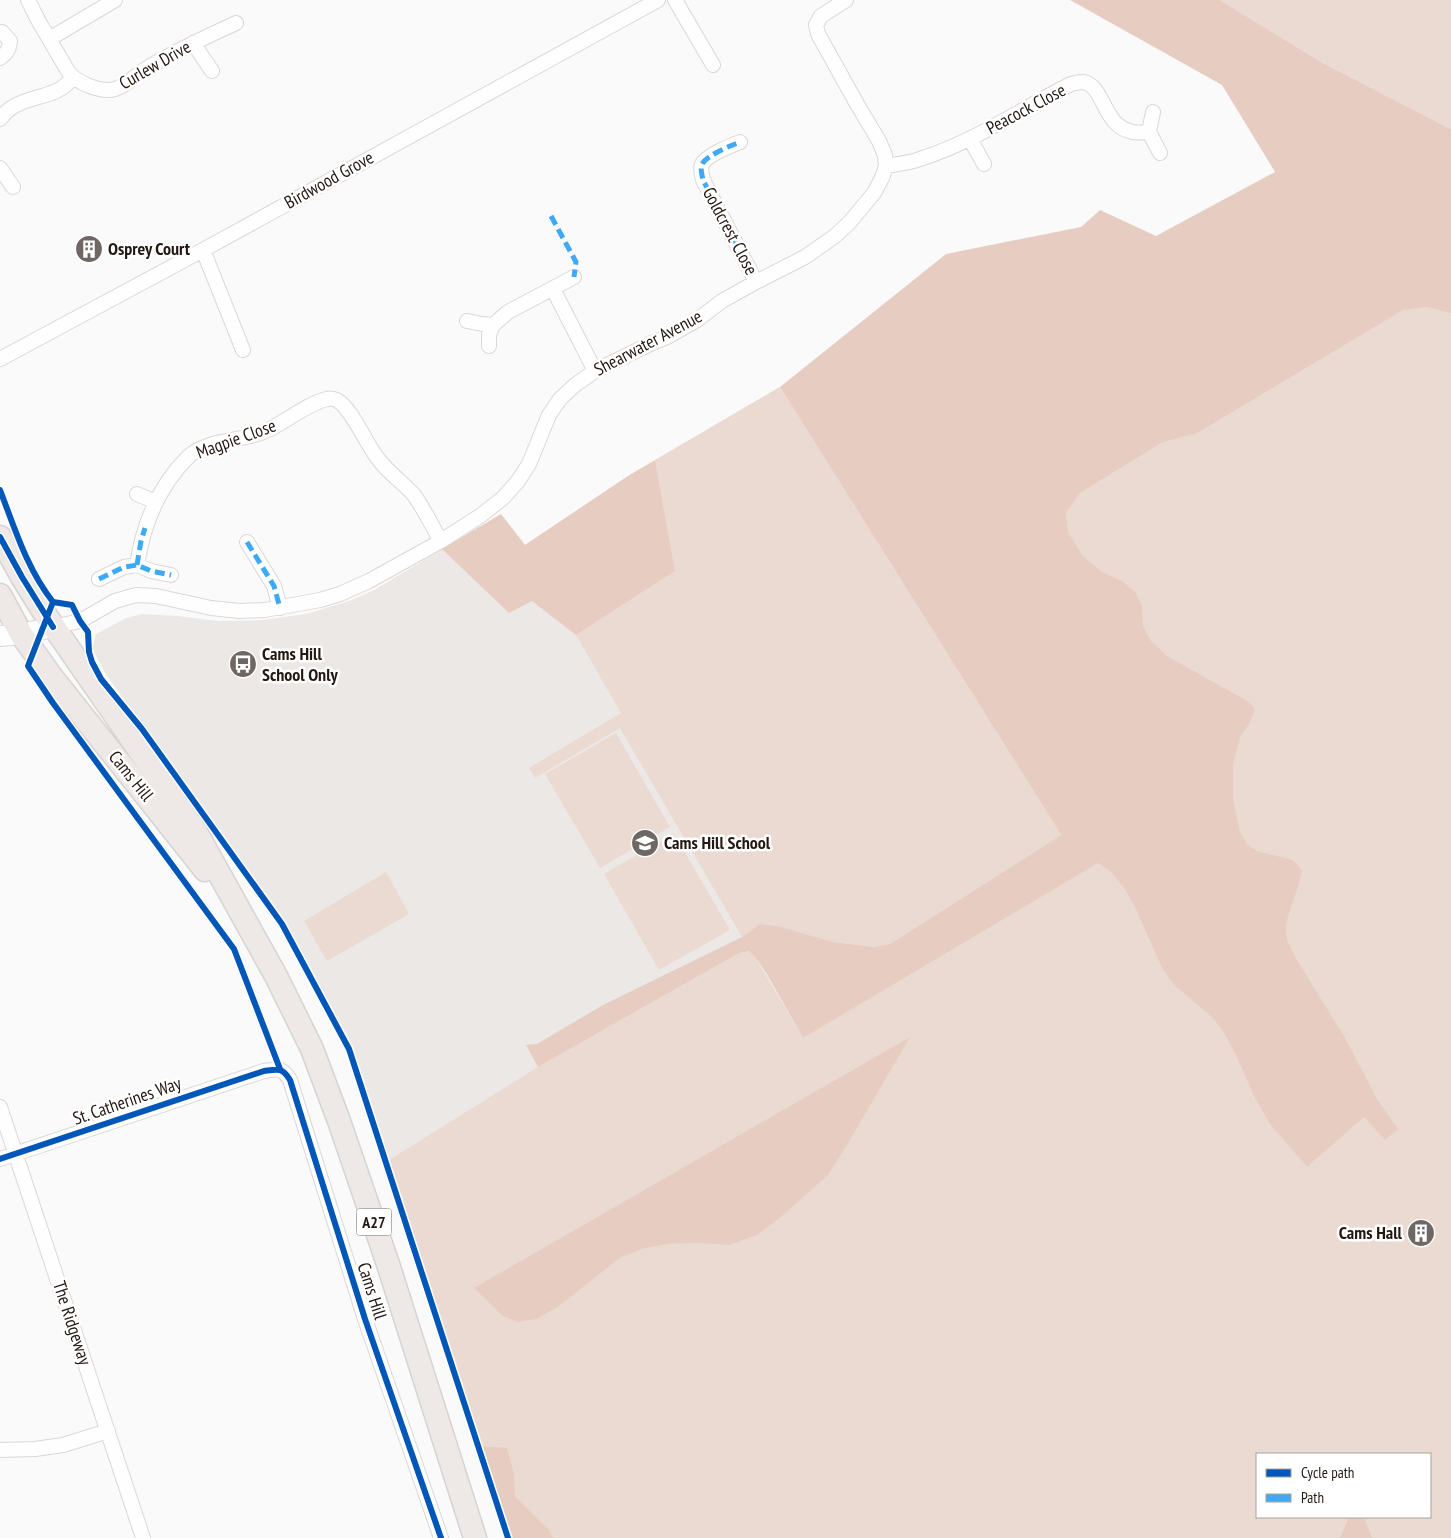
<svg xmlns="http://www.w3.org/2000/svg" width="1451" height="1538" font-family="'PT Sans Narrow',sans-serif">
  <style>
    .built { fill: #ece8e6 }
    .green { fill: #ebdad2; fill-rule: evenodd }
    .forest { fill: #e7cdc1 }
    .lines { fill: none; stroke-linecap: round; stroke-linejoin: round }
    .street-casing { stroke: #ddd7d4; stroke-width: 16 }
    .secondary-casing { stroke: #ddd7d4; stroke-width: 22 }
    .primary-casing { stroke: #d6d4d3; stroke-width: 25 }
    .street { stroke: #fefefe; stroke-width: 14 }
    .secondary { stroke: #fefefe; stroke-width: 20 }
    .primary { stroke: #eee8e6; stroke-width: 22 }
    .quiet { stroke: #3fa9f5; stroke-width: 5; stroke-dasharray: 10 5; stroke-linecap: butt }
    .cycleway-casing { stroke: #fff; stroke-width: 9 }
    .cycleway { stroke: #0057b8; stroke-width: 6 }
    .labels { text-anchor: middle; stroke-width: 5; stroke-linejoin: round; paint-order: stroke }
    .shield { fill: #fff; stroke: #665d59; stroke-width: 1 }
    .shield-label { font-size: 16px; font-weight: bold; fill: #241812 }
    .street-label { font-size: 18px; fill: #241812; stroke: #fff }
    .poi-label { font-size: 18px; font-weight: bold; fill: #241812; stroke: #fff; text-anchor: start }
  </style>
  <rect width="100%" height="100%" fill="#fafafa"/>
  <!-- built -->
  <path class="built" d="M780,387L1070,850L433,1309L349,1049L282,924L105,673L92,648L96,634L126,618L142,614L178,616L218,621L262,620L306,614L349,601L374,590L501,514L525,545L628,476Z"/>
  <!-- green -->
  <path class="green" d="M1220,0H1451V129L1323,63Z
    M1451,262V1538H508L386,1162L538,1067L739,953L750,951L755,957L803,1038L1070,850L1039,519ZM1257,1454H1430V1517H1257Z
    M780,387L1061,835L890,944L874,947L833,942L778,926L760,924L742,937L620,728L535,778L529,768L621,713L576,635L675,571L655,460Z
    M616,733L670,827L600,868L545,774Z
    M674,834L730,930L659,970L604,874Z
    M386,872L409,914L327,961L304,921Z"/>
  <!-- forest -->
  <path class="forest" d="M1070,0H1220L1323,63L1451,129V313L1427,307L1403,310L1197,433L1163,442L1079,494L1066,513L1068,532L1082,555L1102,572L1122,581L1135,592L1142,606L1143,626L1151,641L1167,656L1249,702L1255,710L1249,724L1240,737L1233,765V799L1240,832L1247,844L1257,851L1293,860L1302,870L1299,884L1288,916L1286,927L1287,940L1297,960L1344,1036L1377,1099L1398,1129L1385,1140L1364,1117L1307,1167L1270,1124L1254,1096L1236,1055L1223,1031L1212,1017L1174,985L1162,968L1136,909L1125,889L1111,872L1098,863L803,1038L767,974L755,957L749,951L739,953L538,1067L526,1045L537,1044L603,1005L742,937L760,924L778,926L833,942L874,947L890,944L1061,835L780,387L946,254L1081,227L1100,210L1156,236L1275,172L1222,85Z
    M655,460L675,571L576,635L532,601L509,613L442,549L501,514L525,545L628,476Z
    M910,1037L847,1145L828,1175L782,1216L757,1235L729,1245L697,1243L669,1244L645,1248L621,1257L559,1306L536,1319L518,1322L503,1316L474,1288Z
    M477,1446L507,1448L514,1474L515,1496L549,1530L553,1538H508Z
    M1349,1517H1364L1372,1538H1340Z"/>
  <g class="lines">
    <!-- street casing -->
    <g class="street-casing">
      <path id="street" d="M28,0L38,20L69,73C78,83 101,93 115,89C126,86 137,74 147,68C175,51 206,37 236,23
        M675,0L713,65
        M49,39L115,0
        M193,43L212,71
        M0,58C7,53 9,50 10,41L2,32
        M1153,112L1149,132L1160,153
        M0,119C3,115 7,111 11,108C31,94 58,99 73,77
        M970,139L984,164
        M740,142C730,146 707,155 702,164C700,169 702,175 703,180L756,282
        M886,166C898,164 909,163 920,159C974,142 1021,109 1071,84C1075,83 1079,82 1083,82C1105,85 1102,127 1133,132C1138,133 1144,132 1149,132
        M0,168L13,187
        M203,250L243,350
        M553,289L595,371
        M467,321L482,324L493,325L489,335V346
        M493,325L508,312L574,277
        M0,359L203,250L658,0
        M137,494L156,502
        M247,542L274,586L280,608
        M137,565C143,525 159,486 188,457C208,438 246,442 270,429C286,421 311,402 327,399C330,398 336,399 338,401C352,409 367,446 379,460C389,473 403,483 414,495C424,509 432,526 441,541
        M99,579L124,567L137,565L151,571L171,575
        M53,627L80,621L115,601L136,595L156,596L211,608L240,611L265,610L320,600L340,594L369,581L441,541L480,516L503,498L518,481L529,464L549,415L560,399L575,385L595,371L652,343L667,337L697,320L722,301L756,282L805,257L835,236L849,223L874,193L882,178L886,166L885,155L879,141L857,104L818,34L816,25L821,16L846,0
        M0,1107L143,1538
        M0,1159L264,1071C278,1069 282,1067 290,1080L365,1319L441,1538
        M0,1450L35,1449L63,1445L108,1431"/>
    </g>
    <!-- secondary casing -->
    <g class="secondary-casing">
      <path id="secondary" d="M0,636L21,634L53,627"/>
    </g>
    <!-- primary casing -->
    <g class="primary-casing">
      <path id="primary" d="M0,537L22,577L47,617L196,832L276,976L312,1049L339,1121L388,1264L475,1538
        M0,595L21,634L51,676L205,870"/>
    </g>
    <!-- street -->
    <use href="#street" class="street"/>
    <!-- secondary -->
    <use href="#secondary" class="secondary"/>
    <!-- primary -->
    <use href="#primary" class="primary"/>
    <!-- quiet -->
    <path class="quiet" d="M551,216L576,262L574,277
      M737,245L703,180C702,175 700,169 702,164C707,155 730,146 740,142
      M247,542L274,586L280,608
      M137,565L141,541L145,528
      M99,579L124,567L137,565L151,571L171,575"/>
    <!-- cycleway casing -->
    <g class="cycleway-casing">
      <path id="cycleway" d="M0,490C15,529 27,569 53,602L72,605L80,621L88,632L89,652L92,662L101,679L142,729L282,924L349,1049L508,1538
        M0,537L22,577L53,627
        M53,602L28,666L53,703L234,949L280,1069
        M0,1159L264,1071C278,1069 282,1067 290,1080L365,1319L441,1538"/>
    </g>
    <!-- cycleway -->
    <use href="#cycleway" class="cycleway"/>
  </g>
  <!-- icons -->
  <defs>
    <g id="building-disc" transform="scale(1.4375)"><circle r="9.5" fill="#6f6763" stroke="#fff"/><path d="M-4-6H4V6H1V3H-1V6H-4ZM-2.5-4.3h1.7v1.8h-1.7ZM.8-4.3h1.7v1.8H.8ZM-2.5-1h1.7V.8h-1.7ZM.8-1h1.7V.8H.8Z" fill="#fff"/></g>
    <g id="bus-disc" transform="scale(1.4375)"><circle r="9.5" fill="#6f6763" stroke="#fff"/><path d="M-5-6H5V4H4V6H2V4H-2V6H-4V4H-5ZM-3.5-4V0h7V-4ZM-3.5 1.2v1.5H-2V1.2ZM2 1.2v1.5H3.5V1.2Z" fill="#fff"/></g>
    <g id="school-disc" transform="scale(1.4375)"><circle r="9.5" fill="#6f6763" stroke="#fff"/><path d="M0-5L7-2L0 1L-7-2ZM-4 1L0 2.5L4 1V4Q0 6-4 4Z" fill="#fff"/></g>
  </defs>
  <g fill-rule="evenodd">
    <use href="#building-disc" x="89" y="249"/>
    <use href="#bus-disc" x="243" y="664"/>
    <use href="#school-disc" x="645" y="843"/>
    <use href="#building-disc" x="1421" y="1233"/>
  </g>
  <g class="labels">
    <!-- shield labels -->
    <rect class="shield" x="356.5" y="1208.5" width="35" height="27" rx="4"/>
    <g class="shield-label">
      <text x="374" y="1228">A27</text>
    </g>
    <!-- street labels -->
    <g class="street-label">
      <text transform="translate(155 65) rotate(-30)" y="6">Curlew Drive</text>
      <text transform="translate(1026 109) rotate(-28)" y="6">Peacock Close</text>
      <text transform="translate(329 180) rotate(-29)" y="6">Birdwood Grove</text>
      <text transform="translate(730 231) rotate(62)" y="6">Goldcrest Close</text>
      <text transform="translate(648 343) rotate(-28)" y="6">Shearwater Avenue</text>
      <text transform="translate(236 439) rotate(-20)" y="6">Magpie Close</text>
      <text transform="translate(131 776) rotate(51)" y="6">Cams Hill</text>
      <text transform="translate(127 1101) rotate(-19)" y="6">St. Catherines Way</text>
      <text transform="translate(372 1291) rotate(72)" y="6">Cams Hill</text>
      <text transform="translate(72 1323) rotate(72)" y="6">The Ridgeway</text>
    </g>
    <!-- poi labels -->
    <g class="poi-label">
      <text x="108" y="255">Osprey Court</text>
      <text x="262" y="660">Cams Hill<tspan x="262" dy="21">School Only</tspan></text>
      <text x="664" y="849">Cams Hill School</text>
      <text x="1402" y="1239" text-anchor="end">Cams Hall</text>
    </g>
  </g>
  <!-- legend -->
  <rect x="1256" y="1453" width="175" height="65" fill="#ffffff" stroke="#a7a3a0"/>
  <rect x="1266" y="1469" width="25" height="8" fill="#0057b8" stroke="#a7a3a0"/>
  <text x="1301" y="1478" font-size="15" fill="#241812">Cycle path</text>
  <rect x="1266" y="1494" width="25" height="8" fill="#3fa9f5" stroke="#a7a3a0"/>
  <text x="1301" y="1503" font-size="15" fill="#241812">Path</text>
</svg>
